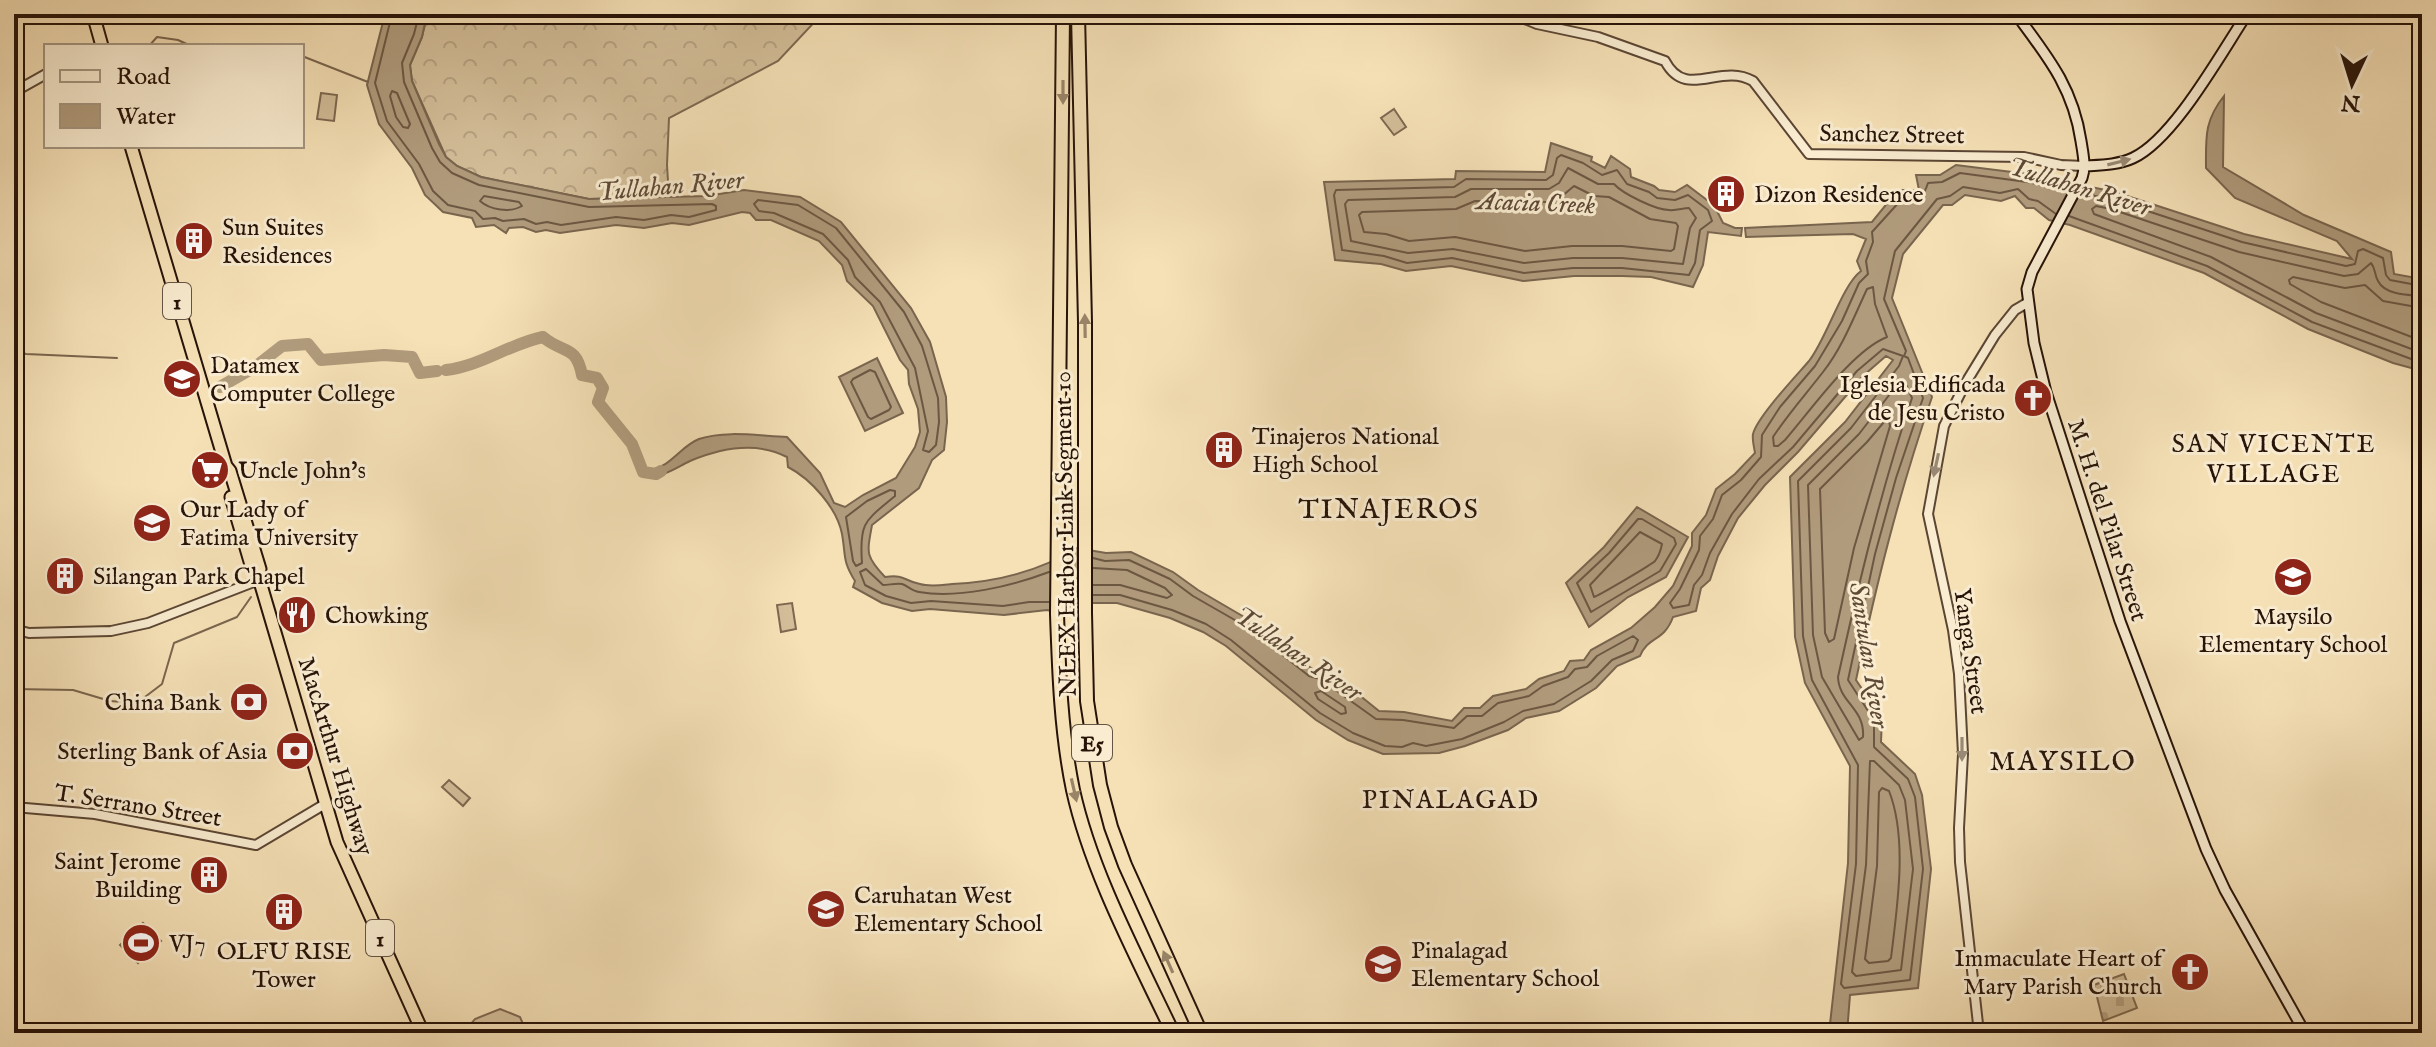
<svg xmlns="http://www.w3.org/2000/svg" width="2436" height="1047" font-family="'IM FELL English',serif">
  <style>
    .grass { fill: #d3be99; stroke: #7d6850; stroke-width: 2 }
    .forest { fill: url(#forest-crowns); stroke: #7d6850; stroke-width: 2 }
    .cemetery { fill: url(#cemetery-stones); stroke: #7d6850; stroke-width: 2 }
    .water { fill: #b09b7c; stroke: #79654e; stroke-width: 2 }
    .lines { fill: none; stroke-linecap: round; stroke-linejoin: round }
    .shore { stroke: #6c5742; stroke-width: 2 }
    .stream { stroke: #79654e; stroke-width: 2 }
    .river { stroke: #b09b7c; stroke-width: 12 }
    .tertiary-casing { stroke: #5b4634; stroke-width: 12 }
    .secondary-casing { stroke: #271308; stroke-width: 13 }
    .trunk-casing { stroke: #271308; stroke-width: 15 }
    .motorway-casing { stroke: #271308; stroke-width: 16 }
    .tertiary { stroke: #f9ecd0; stroke-width: 8 }
    .secondary { stroke: #f9ecd0; stroke-width: 9 }
    .trunk { stroke: #f6e1b7; stroke-width: 11 }
    .motorway { stroke: #f6e1b7; stroke-width: 12 }
    .oneway { fill: #998468 }
    .oneway2 { fill: #9a8a76 }
    .labels { text-anchor: middle; stroke-width: 6; stroke-linejoin: round; paint-order: stroke }
    .shield { fill: #f9ecd0; stroke: #665444; stroke-width: 2 }
    .shield-label { font-size: 22px; font-weight: bold; fill: #271308 }
    .street-label { font-size: 24px; fill: #271308; stroke: #f9ecd0 }
    .poi-label { font-size: 24px; fill: #271308; stroke: #f9ecd0; text-anchor: start }
    .water-label { font-size: 26px; font-style: italic; fill: #5e4936; stroke: #f9ecd0 }
    .neighbourhood-label { font-size: 26px; letter-spacing: 2px; fill: #271308; stroke: #f9ecd0 }
    .quarter-label { font-size: 28px; letter-spacing: 2px; fill: #271308; stroke: #f9ecd0 }
  </style>
  <defs>
    <pattern id="forest-crowns" width="20" height="18" patternUnits="userSpaceOnUse" patternTransform="scale(2)"><rect width="20" height="18" fill="#d3be99"/><path d="M2 6a3 3 0 1 1 6 0M12 15a3 3 0 1 1 6 0" fill="none" stroke="#b5a282"/></pattern>
    <pattern id="cemetery-stones" width="16" height="16" patternUnits="userSpaceOnUse" patternTransform="scale(2)"><rect width="16" height="16" fill="#d3be99"/><path d="M2 7V4a2 2 0 0 1 4 0v3zM10 15v-3a2 2 0 0 1 4 0v3z" fill="#b5a282"/></pattern>
  </defs>
  <rect width="100%" height="100%" fill="#f6e1b7"/>
  <filter id="stains"><feTurbulence type="fractalNoise" baseFrequency=".0025" numOctaves="4"/><feColorMatrix values="0 0 0 0 .2 0 0 0 0 .09 0 0 0 0 .02 0 0 0 .5 -.17"/></filter>
  <radialGradient id="worn" r=".72"><stop offset=".6" stop-color="#630" stop-opacity="0"/><stop offset="1" stop-color="#630" stop-opacity=".3"/></radialGradient>
  <!-- grass -->
  <path class="grass" d="M321,93L337,95L334,121L317,119Z
    M1394,109L1406,127L1394,135L1381,118Z
    M792,603L796,629L781,632L777,605Z
    M449,780L470,798L463,806L442,787Z
    M143,923L161,941L138,963L120,945Z
    M500,1009L520,1017L527,1033H463L475,1019Z"/>
  <!-- forest -->
  <path class="forest" d="M427,14H822L778,61L669,118L667,165L669,197L589,199L481,177L457,166L446,157L412,81L410,65L422,37Z"/>
  <!-- cemetery -->
  <path class="cemetery" d="M2124,974L2137,1008L2103,1021L2094,985Z"/>
  <!-- water -->
  <path class="water" d="M385,14H427L422,37L410,65L412,81L439,144L446,157L457,166L481,177L589,199L707,196L744,190L800,197L841,222L911,308L930,342L946,397L947,422L944,450L932,460L919,488L872,525C867,553 865,556 885,577C906,574 903,581 920,584C930,587 942,585 952,584C997,582 1038,572 1077,548L1106,553L1131,552L1173,572L1198,590L1251,621L1283,648L1314,670H1322L1353,690L1379,711L1404,712L1452,721L1464,708H1480L1493,696L1526,689L1539,679L1564,671L1570,661L1584,660L1591,650L1631,628L1655,607L1673,586L1692,546V533L1706,515L1716,489L1735,474L1755,453C1754,447 1752,439 1753,434C1757,417 1797,375 1809,361C1827,338 1842,285 1861,271L1857,261L1866,239L1853,234L1746,237L1745,228L1872,222L1898,190H1919L1916,175H1940L1956,165L2028,174L2115,192L2244,234L2352,259L2337,241L2235,198L2206,168C2206,138 2204,121 2224,96L2223,167L2304,215L2391,252L2394,274L2422,279V371L2393,363L2308,329L2204,273L2070,225L2049,220L2034,208H2026L2015,196L2001,201L1965,195L1952,205H1943L1903,254L1892,298L1932,397C1899,493 1877,581 1856,680L1882,718L1881,742L1915,774L1922,795L1931,869L1918,988L1850,995L1847,1033H1829L1848,863L1850,766L1805,683L1795,637L1790,477L1845,422L1893,360L1886,356L1863,376L1798,452L1765,485L1738,518L1718,556L1710,580L1701,588L1696,611L1673,617C1664,642 1648,636 1640,656L1617,666L1596,688L1559,711L1526,718L1508,730L1465,746L1439,753L1383,754L1348,740L1316,720L1226,646L1203,632L1170,618L1117,603H1077L1058,613L1047,610L1004,615L930,609L912,611L882,603L853,587L855,581C842,560 846,556 842,534C837,508 811,479 788,467L787,457C756,441 721,448 690,461C675,468 662,479 644,475L646,470C668,471 680,446 699,439C725,430 760,436 787,437L820,473L834,503L845,507L863,495L896,478L915,447L920,432L918,409L909,384L908,370L900,360L873,306L847,281L842,265L819,241L771,220H756L750,213L742,212L689,225L672,223L644,228L616,225L560,233L546,230L536,232L523,227L509,228L506,233L494,225L476,227L472,218L443,212L425,195L412,168L379,124L367,85Z
    M1551,143L1592,157L1591,161L1605,168L1611,156L1630,169L1631,177L1654,186L1659,190L1675,192L1687,185L1707,200L1712,201L1723,223L1735,228H1742L1741,236L1708,232L1703,265L1693,287L1651,277L1622,276H1574L1523,281L1451,266L1406,271L1381,264L1335,260L1324,182L1455,179L1456,171L1545,172Z
    M877,358L903,413L865,431L839,377Z
    M1637,507L1688,537L1666,577L1628,597L1589,627L1566,583L1604,547Z"/>
  <g class="lines">
    <!-- shore -->
    <path class="shore" d="M392,14L375,83L387,121L419,164L433,191L448,205L475,211L483,219L495,218L503,221L524,219L536,224L547,222L561,225L616,217L644,220L671,215L689,217L716,210V206L712,204L589,207L479,185L452,173L440,162L432,148L404,82L402,63L414,34L419,14
      M392,91L397,93L410,124L408,128L403,127L396,117L390,96Z
      M1561,155L1583,163L1602,175L1617,170L1627,184L1649,192L1657,198L1675,200L1688,195L1708,210L1712,221L1700,230L1695,263L1689,275L1622,268H1573L1524,273L1452,258L1407,263L1384,256L1342,250L1334,195L1336,190L1454,187L1466,179L1546,180L1553,175L1557,158Z
      M1568,168L1598,184H1614C1623,194 1656,210 1669,210C1676,211 1683,208 1689,208L1696,218L1690,228L1683,264L1622,258H1573L1524,263L1453,249L1408,253L1351,241L1345,204L1348,200L1455,197L1471,189H1549L1559,183Z
      M1574,186L1594,196L1609,197L1650,219L1676,223L1678,226L1674,249L1671,251L1622,246H1572L1525,251L1455,237L1409,241L1386,234L1364,232L1359,215L1362,212L1456,209L1475,201L1549,202L1561,197Z
      M2081,193L2114,200L2242,242L2346,266L2355,264L2358,251L2363,249L2383,258L2386,275L2390,280L2422,286
      M484,196L519,202L522,206C510,213 490,210 480,201Z
      M758,200L798,205L836,228L904,312L922,346L938,398L939,422L936,445L929,452L923,450L928,431L915,368L880,302L855,277L848,260L823,234L774,213L759,211L754,204Z
      M2056,214L2038,201L2029,199L2018,189L2000,193L1963,187L1950,196L1937,199L1895,251L1884,299L1906,351L1904,356L1908,358L1923,398L1896,478L1875,554L1848,680L1874,720V747L1908,779L1915,797L1923,869L1910,980L1844,988L1841,984L1856,864L1858,765L1812,680L1803,636L1798,481L1851,428L1899,366L1903,356L1883,349L1857,371L1793,447L1759,479L1732,514L1710,553L1702,575L1694,585L1689,605L1673,608L1670,603L1680,589L1699,550L1700,536L1713,519L1722,495L1741,480L1761,457L1762,435L1780,407L1815,366L1842,321L1859,283L1868,274L1866,261L1873,242L1872,232L1901,200C1918,195 1921,204 1928,183L1942,182L1960,173L2027,182L2068,191
      M2069,216L2207,266L2312,322L2422,363
      M1873,287L1875,304L1887,337C1852,351 1812,409 1785,440L1778,446H1774L1773,437C1788,414 1806,394 1823,372C1842,348 1854,317 1867,289Z
      M2422,296C2408,295 2385,295 2378,281C2374,274 2376,269 2371,263L2358,274L2344,276L2239,252L2111,209L2096,206L2092,209L2094,214L2211,257L2316,313L2422,353
      M2422,308L2383,301L2365,285L2345,288L2293,277L2289,280L2290,284L2321,302L2422,341
      M870,370L875,372L891,407L889,410L871,419L868,417L851,382L853,379Z
      M1904,380L1912,398C1881,490 1859,582 1838,677C1839,703 1865,708 1863,737L1859,740L1822,677L1813,635L1808,485L1859,434L1900,381Z
      M1889,421L1890,426L1854,548L1834,639L1829,642L1825,633L1820,489L1867,442L1884,422Z
      M890,490L895,491V496C865,521 859,522 862,563L856,566L853,561L846,517L867,501Z
      M1638,519H1642L1674,538L1676,544L1660,571L1591,612L1577,583L1609,553Z
      M1640,532L1662,544C1661,549 1659,556 1655,561C1651,565 1598,596 1594,597L1590,585Z
      M1093,558L1105,561L1129,560L1170,579L1193,596L1247,627L1309,676L1320,679L1376,719L1403,720L1454,728L1467,716H1482L1498,703L1529,696L1543,686L1568,677L1575,669L1587,667L1597,656L1633,636L1638,640L1633,651L1612,660L1591,681L1554,704L1523,711L1504,722L1462,739L1426,746L1413,743L1402,747L1385,746L1353,733L1320,713L1231,640L1206,624L1172,610L1120,595H1093
      M1093,568L1127,570L1165,588L1172,595L1167,598L1120,585H1093
      M1049,602H1029L1003,606L931,601L911,603L886,596L865,585L860,572L866,569L883,585C889,585 896,583 902,584C908,586 912,591 919,592C958,599 1012,586 1049,572
      M1321,691L1345,707L1346,713L1341,714L1318,699L1315,693Z
      M1870,761H1874L1899,785L1905,800L1913,869L1901,970L1856,976L1852,972L1866,865Z
      M1882,788L1889,791C1908,839 1897,908 1891,958L1888,961L1869,963L1865,959L1877,866L1879,792Z"/>
    <!-- stream -->
    <path class="stream" d="M149,46L157,37L178,40L191,46
      M302,56L368,82
      M14,350L26,354L117,358
      M14,689L73,690L110,701L137,703L162,684L174,643L237,617L251,597"/>
    <!-- river -->
    <path class="river" d="M446,370C481,366 509,344 543,337C563,354 576,344 582,375L597,378L603,388L598,402L632,444L643,472L656,474L661,471
      M220,387L255,367L282,346L308,344L321,360L384,355L412,357L420,373L437,371"/>
    <!-- tertiary casing -->
    <g class="tertiary-casing">
      <path id="tertiary" d="M1513,14L1537,24L1598,37L1665,61C1686,101 1720,62 1753,81L1809,154L2024,157L2061,165L2084,166
        M14,92L46,74
        M14,629L29,633L111,631L148,623L259,580
        M14,807L95,814L256,845L325,804
        M1979,1033L1960,862L1959,828L1963,754L1959,674L1953,630L1928,514L1944,426L1965,384L1995,335L2015,310L2027,303"/>
    </g>
    <!-- secondary casing -->
    <g class="secondary-casing">
      <path id="secondary" d="M2016,14C2047,56 2073,87 2081,141C2083,154 2086,166 2082,178L2032,272L2027,289L2034,343L2046,392L2120,621L2206,849L2225,890L2305,1033
        M2084,166C2101,165 2118,165 2133,158C2174,139 2221,53 2247,14"/>
    </g>
    <!-- trunk casing -->
    <g class="trunk-casing">
      <path id="trunk" d="M93,14L102,46
        M131,146L226,466L230,471L260,569L258,575L337,842L423,1033
        M231,497L251,565"/>
    </g>
    <!-- motorway casing -->
    <g class="motorway-casing">
      <path id="motorway" d="M1063,14L1057,614C1059,673 1061,732 1073,790C1091,872 1137,957 1173,1033
        M1078,14L1085,322V613L1087,701L1100,785L1111,827L1125,865L1201,1033"/>
    </g>
    <!-- tertiary -->
    <use href="#tertiary" class="tertiary"/>
    <!-- secondary -->
    <use href="#secondary" class="secondary"/>
    <!-- trunk -->
    <use href="#trunk" class="trunk"/>
    <!-- motorway -->
    <use href="#motorway" class="motorway"/>
  </g>
  <!-- one-way arrows -->
  <defs><path id="oneway-solid" d="M-6-.8H1V-3.2L6.5 0L1 3.2V.8H-6Z" transform="scale(2)"/></defs>
  <g class="oneway">
    <use href="#oneway-solid" transform="translate(1063 92) rotate(90)"/>
    <use href="#oneway-solid" transform="translate(1085 326) rotate(-91)"/>
    <use href="#oneway-solid" transform="translate(1074 790) rotate(77)"/>
    <use href="#oneway-solid" transform="translate(1168 962) rotate(-114)"/>
  </g>
  <g class="oneway2">
    <use href="#oneway-solid" transform="translate(2119 162) rotate(-14)"/>
    <use href="#oneway-solid" transform="translate(1936 465) rotate(102)"/>
    <use href="#oneway-solid" transform="translate(1962 749) rotate(90)"/>
  </g>
  <!-- icons -->
  <defs>
    <g id="building-disc" transform="scale(2)"><circle r="9.5" fill="#8f2418" stroke="#f9ecd0"/><path d="M-4-6H4V6H1V3H-1V6H-4ZM-2.5-4.3h1.7v1.8h-1.7ZM.8-4.3h1.7v1.8H.8ZM-2.5-1h1.7V.8h-1.7ZM.8-1h1.7V.8H.8Z" fill="#fff"/></g>
    <g id="university-disc" transform="scale(2)"><circle r="9.5" fill="#8f2418" stroke="#f9ecd0"/><path d="M0-5L7-2L0 1L-7-2ZM-4 1L0 2.5L4 1V4Q0 6-4 4Z" fill="#fff"/></g>
    <g id="church-disc" transform="scale(2)"><circle r="9.5" fill="#8f2418" stroke="#f9ecd0"/><path d="M-1.2-6h2.4v3.5h3.3v2.4h-3.3V6h-2.4V-.1h-3.3v-2.4h3.3Z" fill="#fff"/></g>
    <g id="supermarket-disc" transform="scale(2)"><circle r="9.5" fill="#8f2418" stroke="#f9ecd0"/><path d="M-6-5.5h2.5l.6 2H6L4.5 2H-2.5L-4.4-4H-6ZM-1.5 3.2a1.3 1.3 0 1 0 .1 0ZM3 3.2a1.3 1.3 0 1 0 .1 0Z" fill="#fff"/></g>
    <g id="school-disc" transform="scale(2)"><circle r="9.5" fill="#8f2418" stroke="#f9ecd0"/><path d="M0-5L7-2L0 1L-7-2ZM-4 1L0 2.5L4 1V4Q0 6-4 4Z" fill="#fff"/></g>
    <g id="restaurant-disc" transform="scale(2)"><circle r="9.5" fill="#8f2418" stroke="#f9ecd0"/><path d="M-5-6h1v4h1v-4h1v4h1v-4h1v5L-1.5 .5V6h-2V.5L-5-1ZM5-6V6H3V1.5H1.5Q1.5-4 5-6Z" fill="#fff"/></g>
    <g id="bank-disc" transform="scale(2)"><circle r="9.5" fill="#8f2418" stroke="#f9ecd0"/><path d="M-6-4H6V4H-6ZM0-2.3a2.3 2.3 0 1 0 0 4.6a2.3 2.3 0 1 0 0-4.6Z" fill="#fff"/></g>
    <g id="stadium-disc" transform="scale(2)"><circle r="9.5" fill="#8f2418" stroke="#f9ecd0"/><path d="M0-5a6.5 5 0 1 0 0 10a6.5 5 0 1 0 0-10ZM-3.5-1.8h7v3.6h-7Z" fill="#fff"/></g>
  </defs>
  <g fill-rule="evenodd">
    <use href="#building-disc" x="1726" y="194"/>
    <use href="#building-disc" x="194" y="241"/>
    <use href="#university-disc" x="182" y="379"/>
    <use href="#church-disc" x="2033" y="398"/>
    <use href="#building-disc" x="1224" y="450"/>
    <use href="#supermarket-disc" x="210" y="470"/>
    <use href="#university-disc" x="152" y="523"/>
    <use href="#building-disc" x="65" y="576"/>
    <use href="#school-disc" x="2293" y="577"/>
    <use href="#restaurant-disc" x="297" y="615"/>
    <use href="#bank-disc" x="249" y="702"/>
    <use href="#bank-disc" x="295" y="751"/>
    <use href="#building-disc" x="209" y="875"/>
    <use href="#school-disc" x="826" y="909"/>
    <use href="#building-disc" x="284" y="912"/>
    <use href="#stadium-disc" x="141" y="943"/>
    <use href="#school-disc" x="1383" y="964"/>
    <use href="#church-disc" x="2190" y="972"/>
  </g>
  <g class="labels">
    <!-- shield labels -->
    <g class="shield">
      <rect x="163" y="283" width="28" height="36" rx="6"/>
      <rect x="1072" y="725" width="40" height="36" rx="6"/>
      <rect x="366" y="920" width="28" height="36" rx="6"/>
    </g>
    <g class="shield-label">
      <text x="177" y="309">1</text>
      <text x="1092" y="751">E5</text>
      <text x="380" y="946">1</text>
    </g>
    <!-- street labels -->
    <g class="street-label">
      <text transform="translate(1892 134) rotate(1)" y="8">Sanchez Street</text>
      <text transform="translate(2108 520) rotate(72)" y="8">M. H. del Pilar Street</text>
      <text transform="translate(1065 534) rotate(-91)" y="8">NLEX Harbor Link Segment 10</text>
      <text transform="translate(1971 651) rotate(82)" y="8">Yanga Street</text>
      <text transform="translate(336 756) rotate(73)" y="8">MacArthur Highway</text>
      <text transform="translate(138 805) rotate(9)" y="8">T. Serrano Street</text>
    </g>
    <!-- poi labels -->
    <g class="poi-label">
      <text x="1754" y="202">Dizon Residence</text>
      <text x="222" y="235">Sun Suites<tspan x="222" dy="28">Residences</tspan></text>
      <text x="210" y="373">Datamex<tspan x="210" dy="28">Computer College</tspan></text>
      <text x="2005" y="392" text-anchor="end">Iglesia Edificada<tspan x="2005" dy="28">de Jesu Cristo</tspan></text>
      <text x="1252" y="444">Tinajeros National<tspan x="1252" dy="28">High School</tspan></text>
      <text x="238" y="478">Uncle John's</text>
      <text x="180" y="517">Our Lady of<tspan x="180" dy="28">Fatima University</tspan></text>
      <text x="93" y="584">Silangan Park Chapel</text>
      <text x="325" y="623">Chowking</text>
      <text x="2293" y="624" text-anchor="middle">Maysilo<tspan x="2293" dy="28">Elementary School</tspan></text>
      <text x="221" y="710" text-anchor="end">China Bank</text>
      <text x="267" y="759" text-anchor="end">Sterling Bank of Asia</text>
      <text x="181" y="869" text-anchor="end">Saint Jerome<tspan x="181" dy="28">Building</tspan></text>
      <text x="854" y="903">Caruhatan West<tspan x="854" dy="28">Elementary School</tspan></text>
      <text x="169" y="951">VJ7</text>
      <text x="1411" y="958">Pinalagad<tspan x="1411" dy="28">Elementary School</tspan></text>
      <text x="284" y="959" text-anchor="middle">OLFU RISE<tspan x="284" dy="28">Tower</tspan></text>
      <text x="2162" y="966" text-anchor="end">Immaculate Heart of<tspan x="2162" dy="28">Mary Parish Church</tspan></text>
    </g>
    <!-- water labels -->
    <g class="water-label">
      <text transform="translate(670 185) rotate(-5)" y="9">Tullahan River</text>
      <text transform="translate(2080 186) rotate(17)" y="9">Tullahan River</text>
      <text transform="translate(1536 202) rotate(2)" y="9">Acacia Creek</text>
      <text transform="translate(1299 653) rotate(34)" y="9">Tullahan River</text>
      <text transform="translate(1870 655) rotate(81)" y="9">Santulan River</text>
    </g>
    <!-- neighbourhood labels -->
    <g class="neighbourhood-label">
      <text x="2274" y="452">SAN VICENTE<tspan x="2274" dy="30">VILLAGE</tspan></text>
      <text x="1451" y="808">PINALAGAD</text>
    </g>
    <!-- quarter labels -->
    <g class="quarter-label">
      <text x="1389" y="518">TINAJEROS</text>
      <text x="2063" y="770">MAYSILO</text>
    </g>
  </g>
  <!-- margin -->
  <rect width="2436" height="1047" fill="none" stroke="#f6e1b7" stroke-width="48"/>
  <rect x="16" y="16" width="2404" height="1015" fill="none" stroke="#271308" stroke-width="4"/>
  <rect x="24" y="24" width="2388" height="999" fill="none" stroke="#271308" stroke-width="2"/>
  <!-- legend -->
  <rect x="44" y="44" width="260" height="104" fill="#f9ecd0" stroke="#a59580" stroke-width="2"/>
  <rect x="60" y="70" width="40" height="12" fill="#f9ecd0" stroke="#a59580" stroke-width="2"/>
  <text x="116" y="84" font-size="24" fill="#271308">Road</text>
  <rect x="60" y="104" width="40" height="24" fill="#b09b7c" stroke="#a59580" stroke-width="2"/>
  <text x="116" y="124" font-size="24" fill="#271308">Water</text>
  <!-- north arrow -->
  <g transform="translate(2352 84) rotate(184)" stroke="#f9ecd0" stroke-width="6" paint-order="stroke">
  <path d="M0-6L14 30L0 20L-14 30Z" fill="#271308"/>
  <text y="-12" font-size="22" font-weight="bold" text-anchor="middle" fill="#271308">N</text>
  </g>
  <rect width="100%" height="100%" filter="url(#stains)"/>
  <rect width="100%" height="100%" fill="url(#worn)"/>
</svg>
